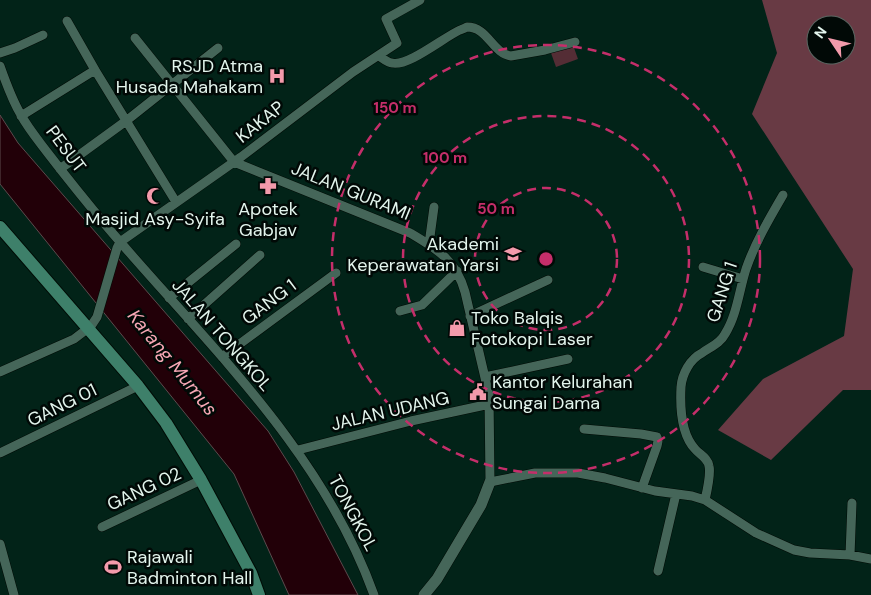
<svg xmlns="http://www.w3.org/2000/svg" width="871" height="595" font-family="'DM Sans',sans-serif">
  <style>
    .green { fill: #542d35 }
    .forest { fill: #683a44; fill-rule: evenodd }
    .water { fill: #220008; stroke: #5c4a4d }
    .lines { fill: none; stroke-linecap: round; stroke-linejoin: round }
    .minor-casing { stroke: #000b05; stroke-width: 10 }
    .tertiary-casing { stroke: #000b05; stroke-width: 12 }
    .secondary-casing { stroke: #000b05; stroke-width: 14 }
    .minor { stroke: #456659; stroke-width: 9 }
    .tertiary { stroke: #456659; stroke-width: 11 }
    .secondary { stroke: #3e806a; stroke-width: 12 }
    .ring { fill: none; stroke: #c52e6a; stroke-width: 2.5; stroke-dasharray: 9 6 }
    .labels { text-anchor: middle; stroke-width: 5; stroke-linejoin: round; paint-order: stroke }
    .poi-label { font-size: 18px; fill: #e3f5ed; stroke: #010906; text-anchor: start }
    .street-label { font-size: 18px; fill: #e3f5ed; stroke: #010906 }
    .water-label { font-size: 19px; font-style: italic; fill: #f7a7b5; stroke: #010906 }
    .centre { fill: #c52e6a; stroke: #010906; stroke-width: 2.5 }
    .ring-label { font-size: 15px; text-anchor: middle; font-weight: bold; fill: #c52e6a; stroke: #010906; stroke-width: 5; stroke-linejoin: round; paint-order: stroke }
  </style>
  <rect width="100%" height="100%" fill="#022318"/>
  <!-- green -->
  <path class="green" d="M573,45L578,59L556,67L551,53Z"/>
  <!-- forest -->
  <path class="forest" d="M762,0H871V390H843L771,460L718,430L763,379L844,336L853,269L752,114L777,53ZM816,25H846V55H816Z"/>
  <!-- water -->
  <path class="water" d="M0,115L18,143L268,431L294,472L358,595H289L234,474L0,184Z"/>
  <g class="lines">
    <!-- minor casing -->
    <g class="minor-casing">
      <path id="minor" d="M67,21L95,70L176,202
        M135,38L234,162L410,233C437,249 456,260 465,292L489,395L490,482L535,473H578L605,478L655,491L692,496L705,500L756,533L794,550L810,553L850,555L871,559
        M0,53L15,48L43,35
        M379,56C382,58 388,63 392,63C408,67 444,37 460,30C461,30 467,27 467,27C488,27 492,53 511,56L545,50L575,42
        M0,66C6,83 12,100 21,115C28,128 38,140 47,152C67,178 88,204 109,229C207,344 322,450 374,595
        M21,116L95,70
        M60,169L126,121L218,48
        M429,244L434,207
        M703,267L743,279
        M169,298L236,244
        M400,311L422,305L457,271
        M470,316L548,280
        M188,319L260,255
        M222,357L336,273
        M0,372L74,339L91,326L97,317L117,248L120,242L241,157L353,72L397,43L386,19L420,0
        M485,377L568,359
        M584,429L641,434L657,437L658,441L657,446L642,488
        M298,450L411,421L490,404
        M0,453L138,386
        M705,500C707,491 711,474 709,466C708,458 699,454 695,449C681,434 680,406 681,387C682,374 690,359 702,353C710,347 720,344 725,334C737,315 739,291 746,269C755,243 769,219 783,195
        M102,527L201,480
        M0,544L14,595
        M850,555L852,503
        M658,571L676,494"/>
    </g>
    <!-- tertiary casing -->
    <g class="tertiary-casing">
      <path id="tertiary" d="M424,595L437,579L481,505L490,482"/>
    </g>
    <!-- secondary casing -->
    <g class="secondary-casing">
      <path id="secondary" d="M0,227L138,386L166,423L201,480L251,573L259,595"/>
    </g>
    <!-- minor -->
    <use href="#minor" class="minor"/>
    <!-- tertiary -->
    <use href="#tertiary" class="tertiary"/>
    <!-- secondary -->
    <use href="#secondary" class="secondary"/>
  </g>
  <!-- distance rings -->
  <g class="ring">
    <circle cx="546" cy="259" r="71"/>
    <circle cx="546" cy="259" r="143"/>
    <circle cx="546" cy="259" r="214"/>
  </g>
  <!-- icons -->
  <defs>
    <g id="hospital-bare" transform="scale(1.35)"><path d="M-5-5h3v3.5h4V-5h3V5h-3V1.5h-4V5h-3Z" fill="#f39aab" stroke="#010906" stroke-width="2.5" paint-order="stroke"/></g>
    <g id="pharmacy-bare" transform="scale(1.35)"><path d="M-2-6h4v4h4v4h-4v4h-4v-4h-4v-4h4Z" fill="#f39aab" stroke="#010906" stroke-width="2.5" paint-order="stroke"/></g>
    <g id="mosque-bare" transform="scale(1.35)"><path d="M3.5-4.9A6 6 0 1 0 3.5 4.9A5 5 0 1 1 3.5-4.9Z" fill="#f39aab" stroke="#010906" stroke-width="2.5" paint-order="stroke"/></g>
    <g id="university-bare" transform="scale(1.35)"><path d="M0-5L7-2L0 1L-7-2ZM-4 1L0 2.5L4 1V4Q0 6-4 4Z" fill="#f39aab" stroke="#010906" stroke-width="2.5" paint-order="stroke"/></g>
    <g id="shop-bare" transform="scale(1.35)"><path d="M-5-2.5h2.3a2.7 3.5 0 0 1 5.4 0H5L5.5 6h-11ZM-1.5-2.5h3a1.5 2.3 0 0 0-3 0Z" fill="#f39aab" stroke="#010906" stroke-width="2.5" paint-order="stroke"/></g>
    <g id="civic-bare" transform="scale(1.35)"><path d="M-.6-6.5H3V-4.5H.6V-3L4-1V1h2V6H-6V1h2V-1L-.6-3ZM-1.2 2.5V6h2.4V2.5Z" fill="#f39aab" stroke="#010906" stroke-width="2.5" paint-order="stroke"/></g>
    <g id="stadium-bare" transform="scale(1.35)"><path d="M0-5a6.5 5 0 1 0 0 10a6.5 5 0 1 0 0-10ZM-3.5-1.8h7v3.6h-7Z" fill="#f39aab" stroke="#010906" stroke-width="2.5" paint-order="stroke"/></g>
  </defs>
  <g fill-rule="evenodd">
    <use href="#hospital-bare" x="277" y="76"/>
    <use href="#pharmacy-bare" x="268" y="186"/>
    <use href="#mosque-bare" x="155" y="196"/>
    <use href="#university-bare" x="513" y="254"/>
    <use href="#shop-bare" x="457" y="328"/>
    <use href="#civic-bare" x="478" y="392"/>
    <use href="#stadium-bare" x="113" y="567"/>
  </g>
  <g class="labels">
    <!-- poi labels -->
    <g class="poi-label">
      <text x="263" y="72" text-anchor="end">RSJD Atma<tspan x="263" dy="21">Husada Mahakam</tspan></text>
      <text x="268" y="215" text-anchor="middle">Apotek<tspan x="268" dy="21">Gabjav</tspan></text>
      <text x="155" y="225" text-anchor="middle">Masjid Asy-Syifa</text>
      <text x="499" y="250" text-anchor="end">Akademi<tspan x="499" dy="21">Keperawatan Yarsi</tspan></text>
      <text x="471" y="324">Toko Balqis<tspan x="471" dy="21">Fotokopi Laser</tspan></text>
      <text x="492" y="388">Kantor Kelurahan<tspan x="492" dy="21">Sungai Dama</tspan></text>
      <text x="127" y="563">Rajawali<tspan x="127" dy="21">Badminton Hall</tspan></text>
    </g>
    <!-- street labels -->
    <g class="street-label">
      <text transform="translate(260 122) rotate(-38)" y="6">KAKAP</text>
      <text transform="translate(66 149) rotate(53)" y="6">PESUT</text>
      <text transform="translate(351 191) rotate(22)" y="6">JALAN GURAMI</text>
      <text transform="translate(722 292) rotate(-72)" y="6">GANG 1</text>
      <text transform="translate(269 302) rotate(-37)" y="6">GANG 1</text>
      <text transform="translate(222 335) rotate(49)" y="6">JALAN TONGKOL</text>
      <text transform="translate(62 405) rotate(-26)" y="6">GANG 01</text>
      <text transform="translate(390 411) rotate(-13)" y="6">JALAN UDANG</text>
      <text transform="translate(144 489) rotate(-25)" y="6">GANG 02</text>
      <text transform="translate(353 513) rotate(62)" y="6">TONGKOL</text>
    </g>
    <!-- water labels -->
    <g class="water-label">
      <text transform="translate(173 362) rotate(51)" y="7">Karang Mumus</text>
    </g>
  </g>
  <circle cx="546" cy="259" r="8" class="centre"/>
  <g class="ring-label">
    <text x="395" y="113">150 m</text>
    <text x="445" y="163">100 m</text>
    <text x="496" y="214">50 m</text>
  </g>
  <!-- north arrow -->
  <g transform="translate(831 40) rotate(305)"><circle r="24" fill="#010906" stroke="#5b6762"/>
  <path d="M0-4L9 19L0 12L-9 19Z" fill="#f39aab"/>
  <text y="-8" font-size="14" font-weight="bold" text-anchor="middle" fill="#e3f5ed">N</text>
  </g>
</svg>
